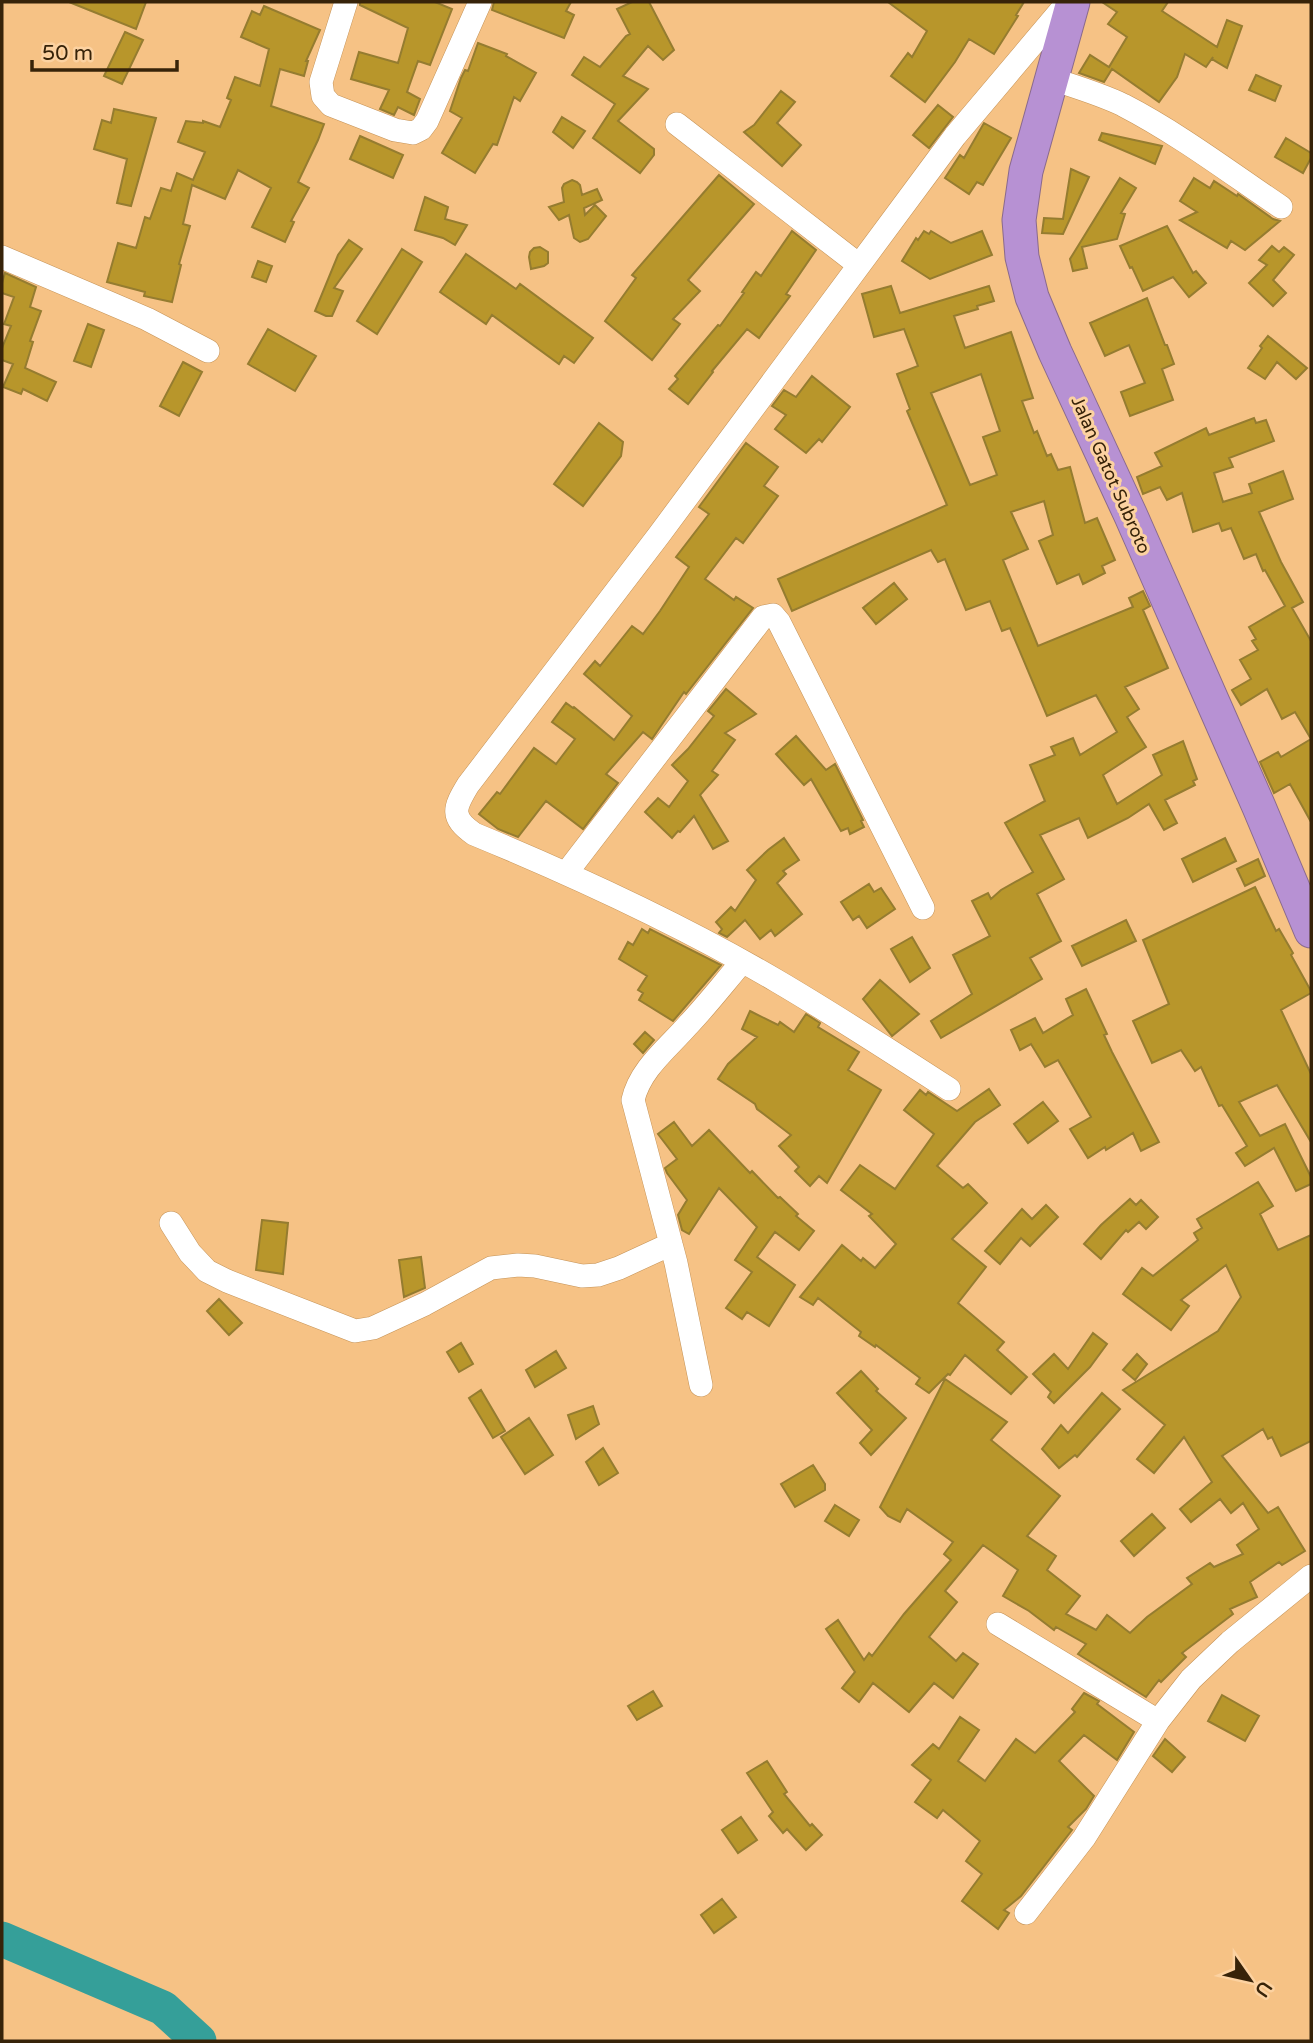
<svg xmlns="http://www.w3.org/2000/svg" width="1313" height="2043" font-family="'Varela Round',sans-serif">
  <style>
    .lines { fill: none; stroke-linecap: round; stroke-linejoin: round }
    .river { stroke: #359f99; stroke-width: 35 }
    .building { fill: #b8962b; stroke: #957c30; stroke-width: 2; fill-rule: evenodd }
    .minor-casing { stroke: #c59357; stroke-width: 24 }
    .highway-casing { stroke: #8a6a8c; stroke-width: 35 }
    .minor { stroke: #fff; stroke-width: 23 }
    .highway { stroke: #b791d3; stroke-width: 33 }
    .labels { text-anchor: middle; stroke-width: 6; stroke-linejoin: round; paint-order: stroke }
    .street-label { font-size: 18px; fill: #372309; stroke: #fcd2a1 }
  </style>
  <rect width="100%" height="100%" fill="#f6c285"/>
  <g class="lines">
    <!-- river -->
    <path class="river" d="M2,1939L163,2008L199,2041"/>
  </g>
  <!-- building -->
  <path class="building" d="M69,2H146L136,29Z
    M360,2H435L452,9L430,65L418,61L407,92L420,99L414,115L398,107L394,115L380,109L389,90L351,79L359,52L398,63L408,28L360,5Z
    M494,2H571L566,11L574,15L564,38L492,10Z
    M632,2H649L674,50L663,60L648,46L623,76L648,89L618,121L654,149V155L640,173L593,138L615,104L572,75L584,57L600,67L626,36L630,34L617,9Z
    M888,2H1024L1016,15L1018,16L994,54L969,39L955,62L925,102L891,76L908,53L912,57L927,31Z
    M1102,2H1168L1162,11L1217,47L1227,20L1242,26L1227,68L1212,59L1213,57L1206,67L1185,54L1177,77L1159,102L1112,69L1104,82L1079,73L1090,55L1109,67L1127,37L1108,24L1117,12Z
    M264,6L320,30L306,61H308L304,76L280,69L271,106L324,124L318,140L298,182L309,188L291,221L294,222L285,242L252,227L271,188L238,170L225,199L192,185L183,224L190,226L179,264L181,265L172,302L144,296L145,292L107,282L118,243L136,248L145,217L150,219L161,188L171,191L177,173L193,180L205,152L178,142L186,121L203,123V121L220,127L231,100L227,98L235,77L260,86L269,49L241,37L252,11L260,15Z
    M125,32L143,40L122,84L104,76Z
    M478,43L507,54L506,56L536,73L520,101L514,97L497,145L493,144L475,173L442,153L462,118L450,111L461,78L465,70L468,71Z
    M1256,75L1281,86L1275,101L1249,90Z
    M781,91L795,102L777,123L801,145L782,166L744,132L754,125Z
    M938,105L953,117L929,148L913,135Z
    M114,109L156,118L131,206L117,203L127,159L94,149L102,120L111,123Z
    M562,117L585,131L573,148L553,132Z
    M984,123L1011,138L983,185L977,182L969,194L945,178L960,155L964,158Z
    M1102,133L1162,146L1155,164L1099,140Z
    M360,136L403,155L393,178L350,159Z
    M1286,138L1311,153V158L1303,173L1275,157Z
    M1071,169L1089,177L1063,234L1042,233L1044,218L1063,219Z
    M719,175L754,204L688,280L700,291L673,319L680,324L652,360L605,321L636,278L632,275Z
    M1120,178L1136,188L1121,213L1125,214L1117,239L1082,247L1087,268L1073,271L1070,259Z
    M1194,178L1210,188L1214,181L1237,196L1238,194L1273,219L1280,221L1245,250L1231,241L1227,248L1180,220L1197,212L1180,201Z
    M572,180L577,182L580,185L582,195L597,189L602,200L584,208L585,215L595,205L606,216L588,239L580,242L574,238L569,215L559,220L549,207L564,202L562,188L564,184Z
    M425,197L448,207L445,219L467,225L455,245L443,238L415,230Z
    M1167,226L1193,273L1196,271L1206,283L1189,297L1173,277L1143,291L1132,267L1130,268L1120,246Z
    M792,231L816,250L786,294L790,296L759,338L747,329L712,371L713,372L688,404L669,389L678,379L675,376L718,325L720,326L744,293L742,292L756,272L761,276Z
    M924,231L929,234L931,231L951,243L982,231L992,255L930,279L902,261L916,238L918,240Z
    M349,240L362,249L334,288L343,291L332,316H326L315,311L338,255Z
    M1272,246L1279,252L1284,247L1294,255L1273,280L1286,293L1273,306L1249,283L1267,265L1259,260Z
    M540,247L548,252V263L544,266L531,269L529,257L530,252L534,248Z
    M402,249L422,262L377,334L357,321Z
    M466,254L516,289L520,284L593,338L574,363L564,356L559,364L492,315L486,324L440,292Z
    M258,261L272,266L266,282L252,277Z
    M5,273L36,287L30,307L41,311L30,341L33,342L25,368L56,382L47,401L23,389L21,394L3,387L13,364L2,360V348L11,326L4,324L14,297L2,293V283Z
    M891,286L900,313L989,286L994,301L977,306L978,309L954,316L965,348L1011,332L1033,398L1022,401L1034,433L1037,431L1047,456L1051,454L1058,470L1070,467L1085,523L1097,518L1115,560L1102,566L1105,573L1083,584L1079,574L1057,584L1039,541L1053,535L1044,501L1011,512L1028,549L1003,560L1038,646L1133,607L1129,598L1143,591L1150,606L1143,610L1168,668L1125,687L1139,709L1127,717L1146,747L1103,775L1117,804L1162,775L1153,755L1183,741L1197,779L1193,781L1195,785L1165,800L1177,823L1164,830L1149,804L1128,818L1088,838L1079,818L1040,835L1064,879L1037,894L1061,941L1030,958L1042,979L941,1038L931,1021L972,994L953,955L990,936L972,901L988,893L991,899L1001,890L1033,872L1005,823L1045,801L1030,765L1055,755L1051,747L1073,738L1080,755L1117,732L1096,695L1047,716L1010,628L1002,631L990,601L966,610L945,559L938,562L931,550L792,611L778,579L947,505L907,411L910,409L897,374L918,366L904,329L874,337L862,294ZM981,374L1000,431L983,437L997,475L970,485L931,393Z
    M1147,298L1165,345H1167L1174,364L1162,369L1173,400L1130,416L1121,392L1145,383L1129,345L1105,356L1090,323Z
    M88,324L104,330L91,367L74,361Z
    M268,329L316,356L295,391L248,364Z
    M1268,336L1307,368L1296,379L1277,362L1265,379L1248,368L1262,348L1260,346Z
    M183,362L202,372L179,416L160,406Z
    M812,376L850,407L822,442L819,439L806,453L775,429L786,415L772,406L784,390L796,397Z
    M1254,418L1256,423L1266,420L1274,441L1229,458L1233,467L1214,473L1223,502L1252,493L1249,484L1283,471L1293,499L1259,512L1281,562L1303,602L1292,608L1311,641V822L1290,784L1274,793L1260,762L1278,752L1281,757L1311,739L1295,712L1282,719L1267,689L1241,705L1232,690L1251,679L1240,660L1258,650L1252,641L1256,639L1249,627L1285,606L1265,570L1263,571L1256,554L1244,559L1231,528L1222,531L1219,523L1193,532L1182,493L1167,500L1160,487L1143,494L1137,477L1162,466L1155,453L1206,428L1209,435Z
    M599,423L623,442L621,456L583,506L554,484Z
    M746,443L778,467L764,486L778,496L743,543L736,538L705,579L734,600L736,597L753,608L686,694L684,692L652,739L643,732L606,774L618,783L583,829L546,801L518,837L498,829L479,814L497,792L500,794L534,748L556,764L575,739L552,722L566,703L573,708L574,707L614,740L632,716L584,674L595,661L600,666L632,626L643,634L660,611L689,567L676,557L709,514L699,507Z
    M894,583L907,599L876,624L863,608Z
    M726,689L756,714L725,733L735,740L712,771L718,775L700,795L728,841L713,849L694,816L680,832L678,831L672,838L645,812L658,798L669,807L688,781L672,765L688,749L714,716L708,711Z
    M796,736L826,770L835,764L863,820L861,821L864,827L850,834L848,828L841,831L811,779L804,785L776,754Z
    M784,838L799,860L783,871L786,874L777,883L802,914L775,936L771,930L760,939L745,920L727,937L719,933L722,929L716,922L731,907L735,911L756,880L747,870L768,850Z
    M1225,838L1236,861L1193,882L1182,859Z
    M1258,859L1265,876L1245,886L1237,869Z
    M869,884L874,892L881,888L895,909L867,928L859,916L853,920L841,902Z
    M1255,887L1276,931L1279,929L1293,953L1291,955L1311,991V993L1281,1010L1311,1074V1142L1277,1085L1239,1102L1260,1136L1285,1124L1311,1177V1184L1296,1191L1274,1148L1245,1166L1236,1153L1247,1146L1222,1105L1219,1106L1201,1067L1195,1071L1181,1050L1152,1063L1133,1021L1169,1004L1143,940Z
    M1126,920L1136,941L1082,966L1072,946Z
    M642,929L648,933L650,929L721,965L673,1021L639,1000L643,993L638,990L647,976L619,959L628,942L633,945Z
    M912,937L930,968L910,982L891,949Z
    M880,980L919,1014L892,1036L863,999Z
    M1086,989L1107,1034L1104,1035L1112,1052L1159,1142L1141,1151L1133,1133L1106,1150L1105,1147L1088,1158L1070,1129L1091,1117L1058,1060L1045,1067L1031,1044L1020,1050L1011,1030L1035,1018L1043,1033L1073,1015L1066,999Z
    M750,1011L778,1025L780,1022L794,1032L806,1014L820,1023L818,1027L859,1052L848,1070L881,1090L827,1183L819,1176L810,1186L795,1171L799,1167L779,1146L791,1135L757,1109L755,1104L718,1079L728,1064L757,1037L742,1029Z
    M645,1032L654,1040L643,1053L634,1044Z
    M989,1089L1000,1105L975,1122L937,1166L963,1188L968,1184L987,1203L952,1239L986,1267L958,1303L1004,1342L997,1350L1027,1377L1011,1394L965,1355L950,1375L948,1374L929,1393L916,1384L920,1378L876,1345L875,1347L859,1336L861,1332L818,1298L813,1305L800,1297L842,1245L861,1261L863,1258L875,1268L896,1244L869,1216L872,1214L841,1190L860,1165L895,1189L934,1134L904,1110L920,1090L926,1095L928,1092L957,1111Z
    M1043,1102L1058,1121L1028,1143L1014,1124Z
    M674,1122L692,1146L709,1130L750,1173L752,1171L778,1198L780,1197L798,1214L796,1216L814,1231L799,1250L775,1232L757,1257L795,1285L769,1326L747,1312L742,1319L726,1308L752,1272L735,1260L757,1227L719,1188L689,1234L682,1230L678,1215L687,1200L667,1173L665,1168L677,1159L658,1134Z
    M1258,1182L1273,1206L1260,1214L1278,1250L1311,1235V1441L1281,1456L1272,1437L1268,1439L1263,1429L1222,1456L1268,1513L1278,1507L1305,1551L1282,1565L1279,1562L1250,1582L1257,1597L1230,1609L1233,1614L1182,1653L1186,1657L1161,1682L1159,1680L1146,1697L1078,1654L1086,1644L1056,1627L1054,1630L1029,1611L1003,1596L1018,1570L983,1545L945,1591L957,1602L929,1637L956,1661L963,1653L978,1664L953,1698L934,1683L909,1712L873,1683L859,1702L842,1688L855,1672L826,1629L838,1620L864,1660L869,1653L872,1656L904,1614L951,1560L944,1554L953,1542L907,1509L900,1522L888,1516L880,1507L945,1379L1007,1422L991,1440L1060,1496L1027,1536L1056,1556L1047,1570L1080,1596L1066,1614L1096,1630L1107,1615L1130,1633L1147,1617L1192,1584L1187,1578L1210,1563L1214,1567L1243,1554L1237,1545L1259,1529L1243,1503L1231,1513L1220,1499L1191,1522L1180,1509L1212,1482L1184,1437L1154,1473L1137,1459L1165,1425L1123,1390L1218,1331L1241,1297L1226,1265L1181,1300L1189,1306L1171,1330L1123,1294L1142,1268L1153,1276L1198,1240L1194,1233L1202,1228L1197,1219Z
    M1130,1199L1136,1205L1141,1200L1158,1217L1146,1229L1139,1222L1128,1232L1126,1230L1101,1259L1084,1244L1101,1225Z
    M1046,1205L1058,1217L1030,1246L1021,1238L1000,1264L985,1251L1022,1209L1032,1219Z
    M262,1220L288,1223L283,1274L256,1270Z
    M421,1257L425,1288L404,1297L399,1260Z
    M219,1299L242,1323L229,1335L207,1311Z
    M1093,1333L1107,1344L1090,1367L1054,1403L1048,1397L1051,1392L1033,1374L1054,1354L1068,1369Z
    M461,1343L473,1364L459,1372L447,1352Z
    M556,1351L566,1368L535,1387L526,1370Z
    M1137,1354L1147,1364L1135,1380L1123,1370Z
    M861,1371L878,1389L876,1391L906,1418L871,1455L860,1443L872,1430L837,1393Z
    M481,1390L505,1431L493,1438L469,1398Z
    M1102,1393L1120,1409L1077,1457L1075,1455L1059,1468L1042,1449L1061,1425L1068,1433Z
    M593,1406L599,1424L576,1439L568,1415Z
    M529,1418L553,1455L525,1474L501,1437Z
    M603,1448L618,1473L599,1485L586,1462Z
    M813,1465L825,1484V1490L795,1507L781,1484Z
    M835,1505L859,1520L849,1536L825,1521Z
    M1152,1514L1165,1528L1134,1556L1121,1541Z
    M653,1691L662,1706L637,1720L628,1706Z
    M1084,1693L1099,1701L1097,1704L1134,1732L1117,1760L1084,1735L1059,1761L1094,1796L1086,1809L1068,1827L1072,1830L1021,1896L1004,1910L1009,1913L998,1929L962,1901L982,1874L966,1861L980,1841L943,1810L937,1818L915,1802L931,1780L912,1765L933,1744L939,1749L960,1717L979,1730L958,1761L985,1781L1016,1739L1035,1753L1075,1712L1072,1709Z
    M1222,1695L1259,1716L1245,1741L1208,1721Z
    M1165,1739L1185,1757L1172,1772L1153,1756Z
    M767,1761L787,1792L784,1794L810,1826L812,1824L822,1835L806,1850L787,1829L783,1833L769,1816L773,1812L747,1773Z
    M741,1817L757,1840L738,1853L722,1830Z
    M722,1899L736,1917L714,1933L701,1915Z"/>
  <g class="lines">
    <!-- minor casing -->
    <g class="minor-casing">
      <path id="minor" d="M346,2L321,82L323,96L331,105L395,130L413,133L421,129L427,121L480,2
        M1052,79C1076,87 1100,94 1123,105C1179,134 1229,172 1281,207
        M677,124L859,265
        M2,257L147,319L208,351
        M567,872L763,617L773,615L779,622L923,908
        M949,1089C892,1052 835,1015 777,981C680,924 578,877 474,834C450,817 454,808 468,785L659,535L955,136L1068,2
        M171,1223L190,1253L207,1271L227,1281L355,1331L373,1328L425,1304L491,1268L518,1265L535,1266L582,1276L598,1275L619,1268L671,1244
        M701,1385L676,1263L633,1100C640,1069 668,1048 688,1025C707,1005 724,983 742,962
        M998,1624L1158,1721
        M1026,1913L1084,1838L1158,1721L1191,1679L1230,1642L1311,1576"/>
    </g>
    <!-- highway casing -->
    <g class="highway-casing">
      <path id="highway" d="M1073,2L1026,171L1019,220L1022,257L1032,297L1055,352L1131,516L1259,807L1311,931"/>
    </g>
    <!-- minor -->
    <use href="#minor" class="minor"/>
    <!-- highway -->
    <use href="#highway" class="highway"/>
  </g>
  <g class="labels">
    <!-- street labels -->
    <g class="street-label">
      <text transform="translate(1111 475) rotate(66)" y="6">Jalan Gatot Subroto</text>
    </g>
  </g>
  <!-- border -->
  <rect width="1313" height="2043" fill="none" stroke="#372309" stroke-width="7"/>
  <!-- north arrow -->
  <g transform="translate(1250 1980) rotate(124)" stroke="#fcd2a1" stroke-width="5" paint-order="stroke">
  <path d="M0-5L12 26L0 18L-12 26Z" fill="#372309"/>
  <text y="-10" font-size="19" font-weight="bold" text-anchor="middle" fill="#372309">U</text>
  </g>
  <!-- scale -->
  <path d="M32 60v10h145v-10" fill="none" stroke="#372309" stroke-width="3.5"/>
  <text x="42" y="60" font-size="21" fill="#372309" stroke="#fcd2a1" stroke-width="5" paint-order="stroke">50 m</text>
</svg>
